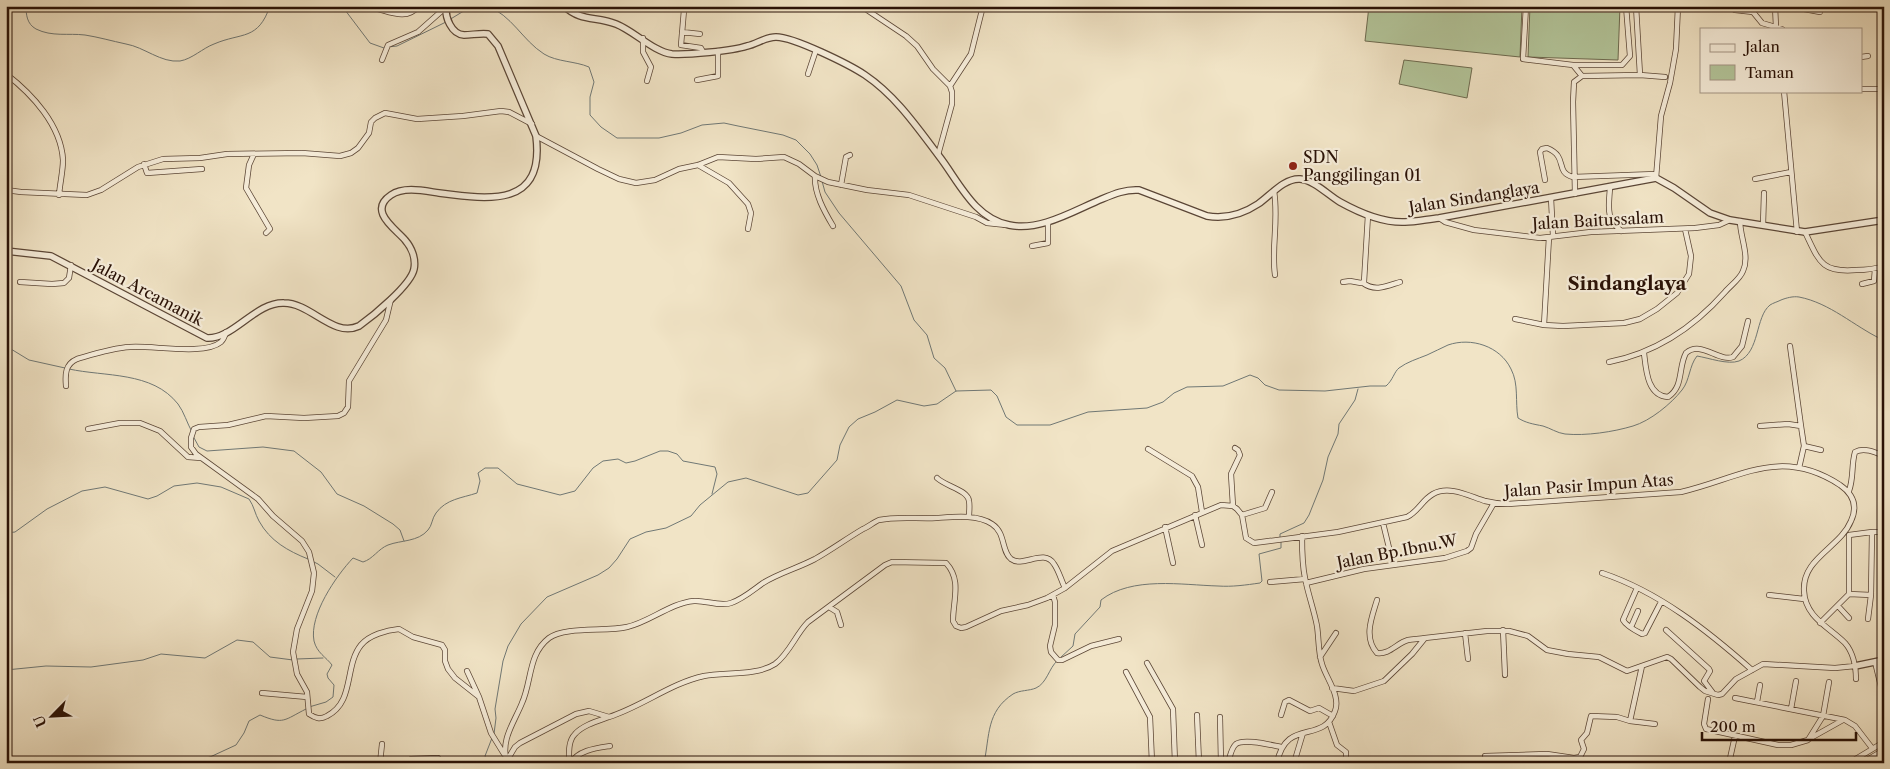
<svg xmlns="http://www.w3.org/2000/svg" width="1890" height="769" font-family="'Libre Caslon Text',serif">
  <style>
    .green { fill: #b3c59a; stroke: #6e6b50 }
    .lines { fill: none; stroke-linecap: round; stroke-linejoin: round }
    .stream { stroke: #707875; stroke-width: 1 }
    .minor-casing { stroke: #5b4636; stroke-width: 6 }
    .tertiary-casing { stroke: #5b4636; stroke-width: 8 }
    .minor { stroke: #f6edda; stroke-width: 4.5 }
    .tertiary { stroke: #f6edda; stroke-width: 5.5 }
    .poi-dot { fill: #8f2418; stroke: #f6edda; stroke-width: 2 }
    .labels { text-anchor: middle; stroke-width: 4.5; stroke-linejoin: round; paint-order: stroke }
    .poi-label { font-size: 16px; fill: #291106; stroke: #f6edda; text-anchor: start }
    .street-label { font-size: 16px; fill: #291106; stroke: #f6edda }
    .quarter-label { font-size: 19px; font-weight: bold; fill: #291106; stroke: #f6edda }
  </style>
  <rect width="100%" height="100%" fill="#f1e4c6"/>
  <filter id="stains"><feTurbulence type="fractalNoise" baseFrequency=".004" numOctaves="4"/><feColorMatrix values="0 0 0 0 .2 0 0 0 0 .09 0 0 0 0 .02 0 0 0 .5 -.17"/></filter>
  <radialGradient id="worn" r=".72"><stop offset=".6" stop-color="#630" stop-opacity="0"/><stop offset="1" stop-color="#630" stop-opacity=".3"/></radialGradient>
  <!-- green -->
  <path class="green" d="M1369,6H1522L1520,57L1365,41Z
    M1530,6H1620L1618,60L1528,57Z
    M1404,60L1472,68L1467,98L1399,84Z"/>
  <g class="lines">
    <!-- stream -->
    <path class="stream" d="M26,6C26,15 27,24 36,29C52,37 68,33 85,35C98,37 112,41 126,44C144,47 161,63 180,61C192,59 203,48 214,44C242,32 258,41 270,6
      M342,6L370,43L384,48
      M487,6C512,15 522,40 544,54C557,62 575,61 589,67L594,82L590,97V115L601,127L617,138H659L681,133L702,125L724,123L738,126L783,135L796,140L810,154L817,165L821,177
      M449,20L467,9L479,6
      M388,47L397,46L446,22
      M822,181L825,192L839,213L901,286L914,320L927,335L934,358L945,368L956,391
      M6,346L29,360L65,368
      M69,369C105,377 152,371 178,404C184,412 187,423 192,432
      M193,436L199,447L207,451L263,447L294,451L321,472L337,494L364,506L393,524L400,530L404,541
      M6,533L15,532L47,509L82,491L105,487L148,499L157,496L174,486L197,483L221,487L249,499C254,506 255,514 259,521C270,541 288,551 308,559
      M1280,538V534L1304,523L1309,515L1323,480L1328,457L1338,434L1339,424L1355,400L1358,389
      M312,561L318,564L335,577
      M1060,658L1073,646L1075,634L1100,607L1101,600C1132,576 1182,585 1218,586C1232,587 1246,585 1260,583L1262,581L1259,554L1281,548V542
      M297,659L323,658
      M6,670L46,666L91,667L143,660L161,654L205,658L237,640L253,642L270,657L293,660
      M309,707L326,702L333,697L334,685L328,678L327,674L332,665C326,657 317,653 314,641C309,615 336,576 353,558L363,562C373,559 378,549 388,545C401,540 418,542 428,530C432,526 432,518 436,513C446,499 462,498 477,493L480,481L478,473L485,468H498L517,484L560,495L575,491L593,468L603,461L618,459L626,463L635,461L660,451H668L677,454L683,461L715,467L717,474L712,494
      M494,734L496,718L495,709L503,661L508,646L521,624L547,597L598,575L609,568L617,559L630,539L646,532L666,528L691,516L700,505L728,482L746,478L798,495L808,493L837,460L840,445L849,427L858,419L875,412L897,400L924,406L937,404L956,391L991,390L997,396L1006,417L1017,425H1050L1088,412L1147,408L1163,402L1174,393L1187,387L1223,386L1250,375L1258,378L1265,385L1279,390L1325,391L1370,386H1386C1393,380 1394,372 1399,368C1407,362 1417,359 1427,355C1434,352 1441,348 1448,345C1471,337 1500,346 1511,369C1519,384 1515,402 1518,418C1526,423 1533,424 1543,426C1550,428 1557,433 1565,434C1586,436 1613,432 1633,426C1650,421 1671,404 1682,390C1690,380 1689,366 1697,356C1709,358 1728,365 1739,361C1760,352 1755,317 1770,305C1773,303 1777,302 1781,300C1786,298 1793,296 1799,297C1830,303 1854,326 1881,339L1884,338
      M187,763L210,757L236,745L244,733L249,721L260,715C284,725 284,720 306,709
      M487,763L485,756L492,738
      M984,763C990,735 986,712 1013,694C1020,690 1029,691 1036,688C1047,683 1049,668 1057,661"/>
    <!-- minor casing -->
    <g class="minor-casing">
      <path id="minor" d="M861,6L906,36L917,46L933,69L950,86L952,92V104L938,155
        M1526,6L1523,59L1573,65L1582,76
        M1775,6L1776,27
        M1788,6L1820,12
        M370,9L374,8C391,12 406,21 419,6
        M684,10L681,45L701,48L703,52
        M1735,10L1753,12L1762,23L1782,29
        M682,32L700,34
        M643,38V52L651,67L647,81
        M1861,57L1868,56
        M382,60L388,45L418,32L445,8
        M1573,65H1622L1630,56L1626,6
        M6,74C32,94 61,125 63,160C63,171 60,183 59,195
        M808,74L816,50
        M1640,75L1665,77
        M697,80L718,76V51
        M950,86L971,54L983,6
        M1861,89H1884
        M1784,91L1797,232
        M536,136L598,169L619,179L636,183L655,180L679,169L698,165L718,157L756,159L784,157L799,164L815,176L828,182L867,190L909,195L976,217L987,223L1006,225
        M254,154L249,165L246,188L270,229L266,233
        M144,164L147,173L202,169
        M698,165L729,183L748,204L751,213L748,229
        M815,176C814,193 824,211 833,226
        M1656,178L1661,116L1670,83L1676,49L1678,6
        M1755,179L1791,172
        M1545,180L1540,152L1542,149L1547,148C1569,157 1554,172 1573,177L1656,174
        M841,185L846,157L850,155
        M1610,187C1609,207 1605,217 1621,231
        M6,190L21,192L87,195L101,190L138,167L163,159L200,158L227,154L302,153L340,156L351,153L358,148L369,133L371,122L375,118L385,113L417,119L463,116L501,111L509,112L532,124
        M1274,191C1279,221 1271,247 1275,275
        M1575,194L1573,102L1574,82L1582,76L1640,75L1636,6
        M1551,198L1553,236
        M1439,218L1445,222L1474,230L1540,238L1591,232L1695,228L1719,225L1730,220
        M1763,225L1764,193
        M1805,232C1819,261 1821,273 1856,270C1866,270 1875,269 1884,266
        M1032,246L1048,243V222
        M20,282L52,284L64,283L69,278L71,265
        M1343,282L1350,281L1361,283L1364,282L1368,215
        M1363,283C1375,292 1387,286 1400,282
        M1862,284L1874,281L1875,269
        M391,299L386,320L349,381L348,407L344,413L338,416L304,418L266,416L228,425L199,427L194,429L191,438V447L196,454L258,499L273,516L302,541L309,552L314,573L312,591L297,629L293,652L297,674L307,692L309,714C315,718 320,720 327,716C355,702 344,666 361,645C369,635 387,630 399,629L413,637L442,645L445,650V661L448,669L455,678L479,697L491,733L504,754
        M1515,319L1544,325L1563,326L1624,323L1640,319L1657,309L1677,293L1689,274L1691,256L1685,229
        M1544,325L1549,237
        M1790,346L1801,426
        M1644,353C1646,369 1647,396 1668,397C1684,387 1678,367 1686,353C1701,340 1718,362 1733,357L1742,346L1748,321
        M1609,362C1655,353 1694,327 1725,292C1731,285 1740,279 1743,271C1750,256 1740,237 1740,221
        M66,386C65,375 65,364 77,359C94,354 112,348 130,347C152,345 204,356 221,342C224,339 225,336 226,332
        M1760,426L1788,424L1801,426L1804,446L1799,468
        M88,429L120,423H140L160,431L188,457L201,458
        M1804,446L1821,450
        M1148,449L1192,476L1198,487L1202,512
        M937,478C945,486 968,490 969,501C970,506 969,512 969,517
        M1849,491C1854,477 1851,466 1855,452C1864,447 1875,452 1884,456
        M1233,506L1231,474L1240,455L1238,450L1235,448
        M1195,515L1202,545
        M1242,515L1265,508L1272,492
        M1383,523L1391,556
        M1165,527L1173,563
        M1872,532H1884
        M1602,573C1659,592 1708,631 1752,670
        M1270,582L1305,579
        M1306,583L1364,569L1445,558L1467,551L1471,548L1476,534L1494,503
        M1637,588L1623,620C1626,626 1636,631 1642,634L1645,633L1661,602
        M1053,595L1055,602V625L1050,646L1051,652L1058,660H1062L1091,646L1119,639
        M1769,595L1804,599
        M1377,600C1372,617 1363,637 1377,653C1389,655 1397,643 1408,640C1414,639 1420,639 1425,638
        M1838,606L1849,618
        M829,607L837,612L841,625
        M1868,619L1871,595
        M1820,623L1849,594L1871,595L1872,532L1849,535V594
        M1631,627L1638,611
        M1503,630L1505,675
        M1666,630L1709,669L1710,671L1704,681L1713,693
        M1465,633L1468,659
        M1320,657L1336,633
        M1875,662L1884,699
        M1147,663L1173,709L1175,763
        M467,671L479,697
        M1126,672L1150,717L1152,763
        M1332,688L1354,691L1384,681L1412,654L1425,638L1487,631H1509L1528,636L1547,650L1568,654L1599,657L1627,671L1667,657L1671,659L1700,687L1705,691L1718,695L1722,694L1736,679L1763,664L1835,668L1855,666
        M262,693L307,697
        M1735,698L1845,720L1855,726L1872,748
        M1708,699L1704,724L1706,729L1778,745H1791L1808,740L1823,716L1829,682
        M1757,702L1760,685
        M1791,709L1796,681
        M1197,715L1199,763
        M1281,715L1285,702L1289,700L1310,711L1319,708L1333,716
        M1220,717L1221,763
        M1630,721L1655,724
        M1329,722L1337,745L1346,752V763
        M1809,739L1843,720
        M1485,756L1547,754L1574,758L1580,757L1584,749L1581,740L1587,733L1591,716L1617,717L1630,721L1642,666
        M506,762L515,747L520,743L576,714L589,711L609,717
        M380,763L382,744
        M409,763L411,759L438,758
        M507,763C500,740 514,723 522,703C532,681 528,654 549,638C565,626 606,632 627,627C650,622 670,603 694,601C706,600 719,607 731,603C743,599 753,590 763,583C779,573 798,568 815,559C831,550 846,539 863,529C868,527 874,522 879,520C897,516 918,519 936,518C953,517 977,514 992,524C1006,533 1001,551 1011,559C1023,568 1044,548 1054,564C1059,571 1061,580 1065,588
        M569,763C569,753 568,741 575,734C583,725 598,721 609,717C641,707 671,683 704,676C724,672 757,676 775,664C789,654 796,634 808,622L885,565L892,562L946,563C962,580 953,600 953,621L956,626L961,628L966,627L1001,611L1028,605L1047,598L1065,588L1112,551L1221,505L1233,506L1237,509L1242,515L1246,538L1254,543L1338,532L1407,517C1418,512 1422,500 1433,494C1449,485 1469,496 1485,501C1493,503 1500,504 1508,504L1681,492C1741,478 1780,446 1840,485C1853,494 1858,506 1851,521C1840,548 1802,558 1804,591C1805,617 1829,627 1845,643C1853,652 1856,667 1856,679
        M571,763C578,750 597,748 610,746
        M1228,763C1230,757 1231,748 1236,744C1244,738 1271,745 1281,747
        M1277,763C1286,717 1323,745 1335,711C1341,696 1326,678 1322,664C1318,652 1319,639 1317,626C1314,610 1308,594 1305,578C1302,564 1302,550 1302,536
        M1294,763L1303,733
        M1318,763H1333
        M1729,763L1735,736
        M1849,763L1884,742
        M1862,763L1884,750"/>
    </g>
    <!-- tertiary casing -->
    <g class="tertiary-casing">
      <path id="tertiary" d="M564,6C581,22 596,16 616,24C634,31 654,52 672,54C687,55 732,51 747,46C757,44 765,37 776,37C794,37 850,65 865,75C896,96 917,127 939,156C959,182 974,218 1009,225C1040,232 1075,210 1102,199C1114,194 1126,189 1139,190L1207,216C1225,219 1243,214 1258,204C1270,196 1284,178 1300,179C1314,180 1328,195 1340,202C1358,212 1383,223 1405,222C1416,222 1428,219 1439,218L1656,178L1674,188L1710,213L1730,220L1805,232L1884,220
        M6,251L51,256L207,338C234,339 255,302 284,303C311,303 333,338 359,326C373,316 411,285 414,269C416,259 412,248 405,240C396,229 367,211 391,195C404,186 425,191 439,193C491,200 545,207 536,136L498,46L488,34C480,33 472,35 464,35C451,34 445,17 446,6
        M1855,666L1884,660"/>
    </g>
    <!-- minor -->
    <use href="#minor" class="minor"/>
    <!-- tertiary -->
    <use href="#tertiary" class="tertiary"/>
  </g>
  <!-- markers -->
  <circle class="poi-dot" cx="1293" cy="166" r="5"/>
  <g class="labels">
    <!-- poi labels -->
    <g class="poi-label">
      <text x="1303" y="163">SDN<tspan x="1303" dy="18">Panggilingan 01</tspan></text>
    </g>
    <!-- street labels -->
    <g class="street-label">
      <text transform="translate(1474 197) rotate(-9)" y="6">Jalan Sindanglaya</text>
      <text transform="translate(1598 220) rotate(-3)" y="6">Jalan Baitussalam</text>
      <text transform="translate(148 292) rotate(28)" y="6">Jalan Arcamanik</text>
      <text transform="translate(1589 485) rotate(-4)" y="6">Jalan Pasir Impun Atas</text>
      <text transform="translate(1397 551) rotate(-11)" y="6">Jalan Bp.Ibnu.W</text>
    </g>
    <!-- quarter labels -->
    <g class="quarter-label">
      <text x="1627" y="290">Sindanglaya</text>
    </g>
  </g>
  <!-- margin -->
  <rect width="1890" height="769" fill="none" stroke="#f1e4c6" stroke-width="25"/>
  <rect x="8" y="8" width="1875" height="754" fill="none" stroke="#291106" stroke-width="2.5"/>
  <rect x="12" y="12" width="1865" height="744" fill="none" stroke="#291106"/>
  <!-- legend -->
  <rect x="1700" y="28" width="162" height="65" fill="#f6edda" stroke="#a49585"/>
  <rect x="1710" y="44" width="25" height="8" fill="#f6edda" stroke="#a49585"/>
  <text x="1745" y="52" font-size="15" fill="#291106">Jalan</text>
  <rect x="1710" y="65" width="25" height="15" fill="#b3c59a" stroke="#a49585"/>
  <text x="1745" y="78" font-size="15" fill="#291106">Taman</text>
  <!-- north arrow -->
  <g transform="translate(52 716) rotate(246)" stroke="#f6edda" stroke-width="4" paint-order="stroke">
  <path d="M0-4L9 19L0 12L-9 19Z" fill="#291106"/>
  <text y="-8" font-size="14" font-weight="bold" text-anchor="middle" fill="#291106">U</text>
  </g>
  <!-- scale -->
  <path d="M1702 732v8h154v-8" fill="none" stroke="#291106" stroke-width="2.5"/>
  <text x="1710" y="732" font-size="15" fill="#291106" stroke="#f6edda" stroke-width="4" paint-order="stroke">200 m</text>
  <rect width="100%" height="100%" filter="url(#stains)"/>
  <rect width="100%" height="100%" fill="url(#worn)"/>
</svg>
